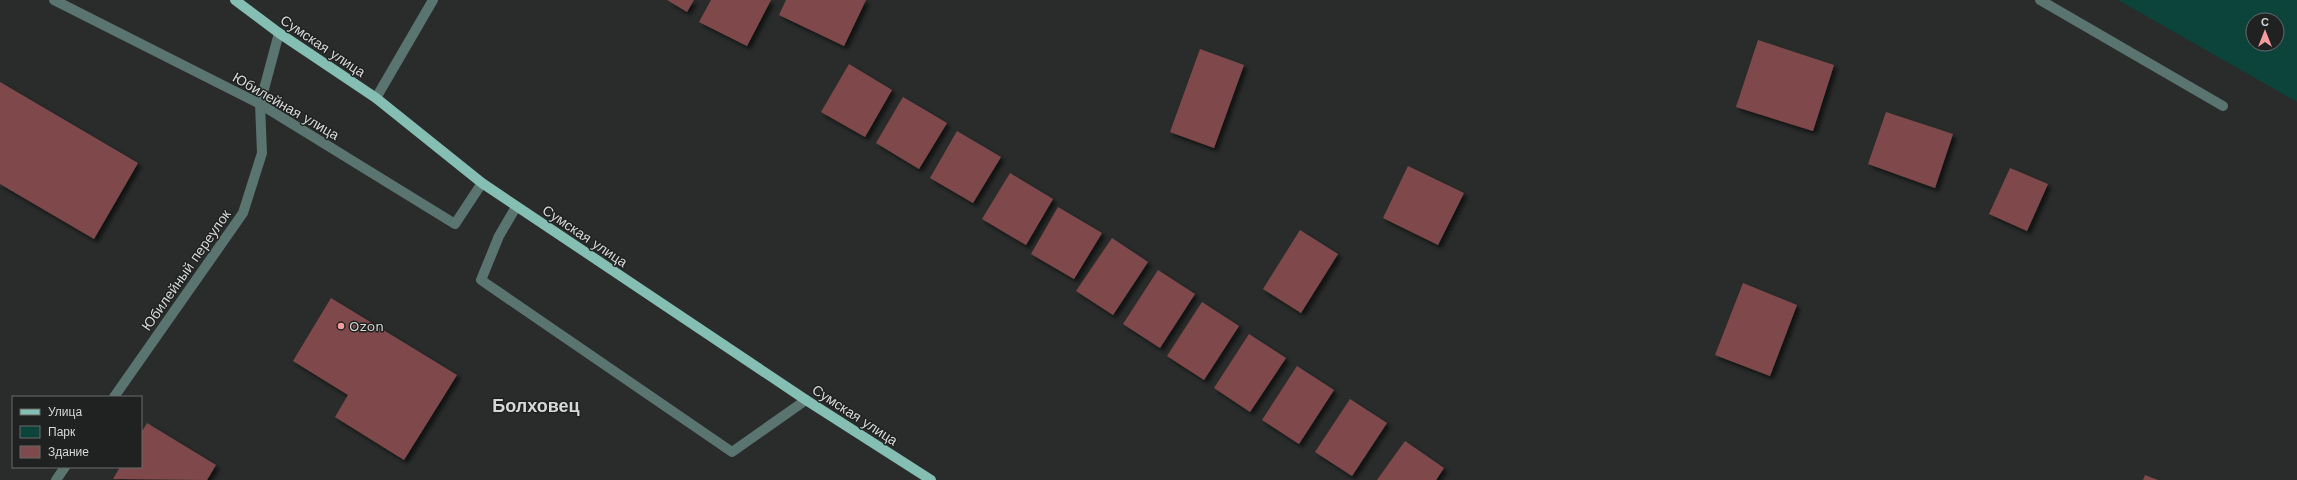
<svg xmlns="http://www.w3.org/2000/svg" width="2297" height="480" font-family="'Work Sans',sans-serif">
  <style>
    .green { fill: #0c433b; fill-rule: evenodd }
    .building { fill: #7f4a4b; filter: url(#shadow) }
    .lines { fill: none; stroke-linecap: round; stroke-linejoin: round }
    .minor { stroke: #5a756f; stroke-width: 10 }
    .major { stroke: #85beb3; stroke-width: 10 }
    .poi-dot { fill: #f59b9d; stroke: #1f2221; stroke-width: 1.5 }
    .labels { text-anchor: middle; stroke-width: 3; stroke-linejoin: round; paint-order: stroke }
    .street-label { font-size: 14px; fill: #d6d8d8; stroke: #1f2221 }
    .poi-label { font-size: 14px; fill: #d6d8d8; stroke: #1f2221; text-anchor: start }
    .district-label { font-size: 18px; font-weight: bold; fill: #d6d8d8; stroke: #1f2221 }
  </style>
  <defs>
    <filter id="shadow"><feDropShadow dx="3.5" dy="3.5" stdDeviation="2" flood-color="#0009"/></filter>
  </defs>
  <rect width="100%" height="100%" fill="#292c2b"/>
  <!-- green -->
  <path class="green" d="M2118,0H2297V102ZM2253,20H2277V44H2253Z"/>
  <!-- building -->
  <path class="building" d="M667,0H694L687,12Z
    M711,0H771L747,46L699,22Z
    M786,0H866L844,46L779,15Z
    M1758,40L1834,65L1813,131L1736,107Z
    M1200,49L1244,65L1214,148L1170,132Z
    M849,64L892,90L865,137L821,112Z
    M0,82L138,163L94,239L0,184Z
    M903,97L947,123L919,169L876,143Z
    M1886,112L1953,134L1935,188L1868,164Z
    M957,131L1001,157L973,203L930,178Z
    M1408,166L1464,193L1438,245L1383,218Z
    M2010,168L2048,184L2027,231L1989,214Z
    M1010,173L1053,199L1026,245L982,219Z
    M1058,207L1102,233L1074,279L1031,254Z
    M1300,230L1338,254L1301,313L1263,289Z
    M1112,238L1148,262L1113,315L1076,291Z
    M1158,270L1195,294L1160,348L1123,324Z
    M1743,283L1797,305L1770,376L1715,355Z
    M331,298L457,375L404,460L335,417L348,395L293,361Z
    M1202,302L1239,326L1204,380L1167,356Z
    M1249,334L1286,358L1250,412L1214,388Z
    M1297,366L1334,390L1299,444L1262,420Z
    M1350,399L1387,423L1352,476L1315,452Z
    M147,423L216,465L207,480L113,479L120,467H141V433Z
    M1405,441L1444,468L1436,480H1377Z
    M2145,475L2158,480H2143Z"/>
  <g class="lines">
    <!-- minor -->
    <path class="minor" d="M54,0L260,104L455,224L482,183
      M2040,0L2223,106
      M376,98L433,0
      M516,207L499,236L481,280L732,452L806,400
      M114,397L243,213L262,153L260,104L279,33
      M56,480L65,467"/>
    <!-- major -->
    <path class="major" d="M235,0L279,33L376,98L482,183L806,400L931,480"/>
  </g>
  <!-- markers -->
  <circle class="poi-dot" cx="341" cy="326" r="4"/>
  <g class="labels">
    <!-- street labels -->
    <g class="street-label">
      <text transform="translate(323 46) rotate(34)" y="5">Сумская улица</text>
      <text transform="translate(286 106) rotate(30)" y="5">Юбилейная улица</text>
      <text transform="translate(585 236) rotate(34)" y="5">Сумская улица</text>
      <text transform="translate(186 270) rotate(-55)" y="5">Юбилейный переулок</text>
      <text transform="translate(855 415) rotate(33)" y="5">Сумская улица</text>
    </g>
    <!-- poi labels -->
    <g class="poi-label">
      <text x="349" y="331">Ozon</text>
    </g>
    <!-- district labels -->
    <g class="district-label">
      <text x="536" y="412">Болховец</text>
    </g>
  </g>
  <!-- legend -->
  <rect x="12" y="396" width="130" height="72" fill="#1f2221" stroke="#686b6a"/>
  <rect x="20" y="409" width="20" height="6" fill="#85beb3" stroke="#686b6a"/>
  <text x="48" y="416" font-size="12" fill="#d6d8d8">Улица</text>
  <rect x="20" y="426" width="20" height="12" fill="#0c433b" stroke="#686b6a"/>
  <text x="48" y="436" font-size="12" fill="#d6d8d8">Парк</text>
  <rect x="20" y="446" width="20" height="12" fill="#7f4a4b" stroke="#686b6a"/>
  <text x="48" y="456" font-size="12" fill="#d6d8d8">Здание</text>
  <!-- north arrow -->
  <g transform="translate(2265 32)"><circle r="19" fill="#1f2221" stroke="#686b6a"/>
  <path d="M0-3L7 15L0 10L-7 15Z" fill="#f59b9d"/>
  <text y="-6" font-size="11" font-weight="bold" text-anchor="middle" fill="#d6d8d8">С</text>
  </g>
</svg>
